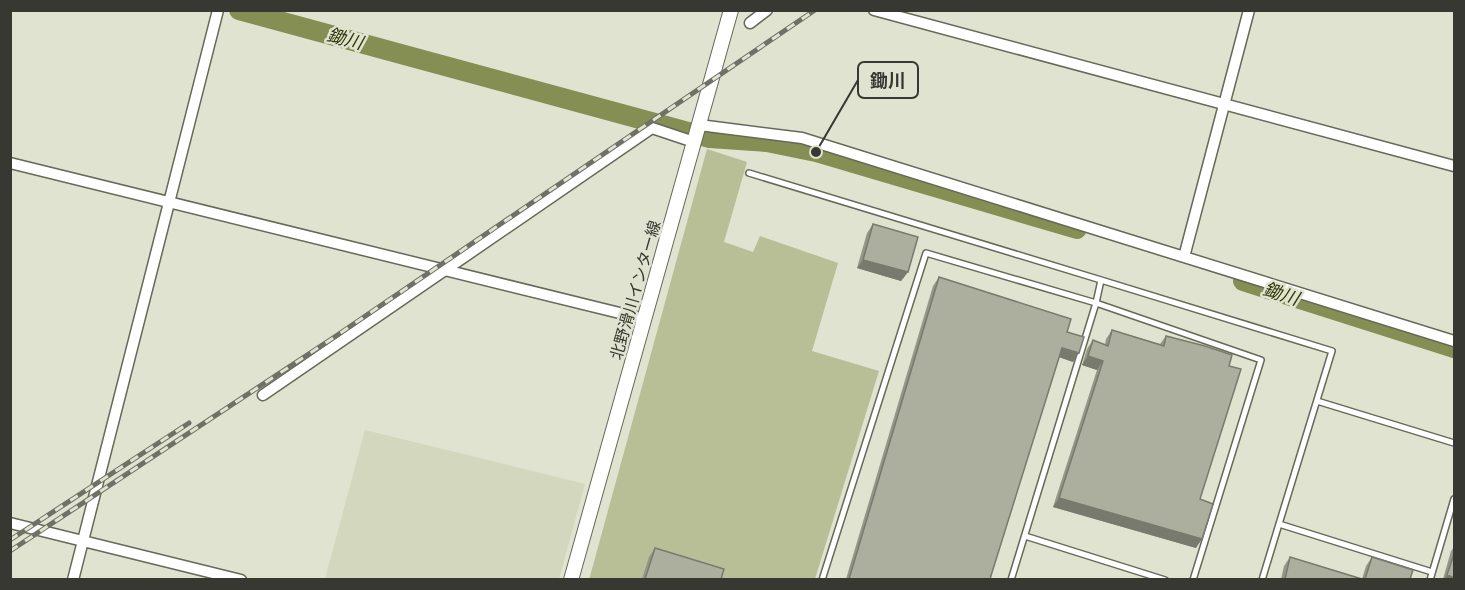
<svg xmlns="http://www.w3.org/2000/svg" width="1465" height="590" font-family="Barlow,'Noto Sans JP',sans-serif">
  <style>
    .built { fill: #d2d7bd }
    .green { fill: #b8bf97 }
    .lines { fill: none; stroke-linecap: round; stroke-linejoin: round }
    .river { stroke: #858e53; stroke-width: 20 }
    .service-casing { stroke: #666958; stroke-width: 8 }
    .minor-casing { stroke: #666958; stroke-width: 13 }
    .secondary-casing { stroke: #666958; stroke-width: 16 }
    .service { stroke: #fff; stroke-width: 5 }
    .minor { stroke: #fff; stroke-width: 10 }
    .secondary { stroke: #fff; stroke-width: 14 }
    .rail-casing { stroke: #6f7166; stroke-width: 5 }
    .rail { stroke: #dfe3cf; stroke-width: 3; stroke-dasharray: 9; stroke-linecap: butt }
    .wall { fill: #949687 }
    .shaded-wall { fill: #787a6e }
    .building { fill: #acaf9d; stroke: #787a6e; stroke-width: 1.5 }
    .labels { text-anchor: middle; stroke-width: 5; stroke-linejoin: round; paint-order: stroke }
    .street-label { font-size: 16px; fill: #373831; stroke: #dfe3cf }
    .water-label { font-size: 18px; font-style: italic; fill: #303606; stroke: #dfe3cf }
    .leader { fill: none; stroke: #373831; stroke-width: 2 }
    .callout-dot { fill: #373831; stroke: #dfe3cf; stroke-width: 2 }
    .callout { fill: #dfe3cf; stroke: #373831; stroke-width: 2 }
    .callout-label { font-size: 18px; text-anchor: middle; font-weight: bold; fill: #373831 }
  </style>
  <rect width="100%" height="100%" fill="#dfe3cf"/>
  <!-- built -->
  <path class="built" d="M365,430L585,484L559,579H325Z"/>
  <!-- green -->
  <path class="green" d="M707,149L747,162L724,242L753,252L760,236L838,263L812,351L879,371L815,579L589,580Z"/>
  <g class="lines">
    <!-- river -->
    <path class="river" d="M239,10L710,138L767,142L816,152L1077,229
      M1243,281L1454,348"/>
    <!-- service casing -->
    <g class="service-casing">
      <path id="service" d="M749,173L1101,280L1096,303L1011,580
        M1101,280L1332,351L1279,524L1432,572
        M1317,401L1454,443
        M1025,536L1165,580
        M822,580L926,253L1096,303L1261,360L1193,580
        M1262,580L1279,524
        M1430,580L1454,499"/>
    </g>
    <!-- minor casing -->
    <g class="minor-casing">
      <path id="minor" d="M874,10L1454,166
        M750,23L767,10
        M699,125L802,138L1454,341
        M10,163L644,319
        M1184,257L1249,10
        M263,395L652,128L694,142
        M10,523L241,580
        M73,580L218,10"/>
    </g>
    <!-- secondary casing -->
    <g class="secondary-casing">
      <path id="secondary" d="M571,580L731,10"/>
    </g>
    <!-- service -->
    <use href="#service" class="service"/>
    <!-- minor -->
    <use href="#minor" class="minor"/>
    <!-- secondary -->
    <use href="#secondary" class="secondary"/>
    <!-- rail casing -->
    <g class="rail-casing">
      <path id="rail" d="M10,540L189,423
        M10,551L336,336L815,10"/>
    </g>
    <!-- rail -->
    <use href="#rail" class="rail"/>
  </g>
  <!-- wall -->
  <path class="wall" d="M873,224L908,272L901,281L857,268L867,233Z
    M939,277L1067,332L1073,362L1059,357L990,579H846L933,286Z
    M1112,330L1160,344L1166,336L1229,366L1200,499L1196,548L1053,507L1097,370L1082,365L1087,349L1093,340L1105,344L1106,339Z
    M1455,546V579H1443L1451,551Z
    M655,548L721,579H642L649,557Z
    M1290,557L1362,579H1281L1284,566Z
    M1372,557L1410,579H1362L1366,566Z"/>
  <!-- shaded-wall -->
  <path class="shaded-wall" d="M863,260L908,272L901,281L857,268Z
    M1062,348L1079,353L1073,362L1056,356Z
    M1088,356L1103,361L1097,370L1082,365Z
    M1059,498L1202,539L1196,548L1053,507Z
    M1447,575L1455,578V579H1444Z"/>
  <!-- building -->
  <path class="building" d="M873,224L918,237L908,272L863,260Z
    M939,277L1071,319L1067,332L1084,337L1079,353L1062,348L990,579H849Z
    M1112,330L1164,346L1166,336L1205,346L1232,355L1229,366L1241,369L1200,499L1213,504L1202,539L1059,498L1103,361L1088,356L1093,340L1108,346Z
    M655,548L724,569L721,579H645Z
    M1455,551V578L1447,575Z
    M1290,557L1362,579H1285Z
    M1372,557L1413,570L1410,579H1365Z"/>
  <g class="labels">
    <!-- street labels -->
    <g class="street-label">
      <text transform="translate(635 290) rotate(-74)" y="6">北野滑川インター線</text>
    </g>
    <!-- water labels -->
    <g class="water-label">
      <text transform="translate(345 39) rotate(15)" y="6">鋤川</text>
      <text transform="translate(1281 294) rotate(18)" y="6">鋤川</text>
    </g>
  </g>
  <!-- callouts -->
  <path class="leader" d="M816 152L858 80"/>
  <circle class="callout-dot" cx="816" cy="152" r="6"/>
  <rect class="callout" x="858" y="62" width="60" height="36" rx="6"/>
  <g class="callout-label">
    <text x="888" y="87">鋤川</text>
  </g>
  <!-- border -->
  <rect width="1465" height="590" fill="none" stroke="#373831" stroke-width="24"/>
</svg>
